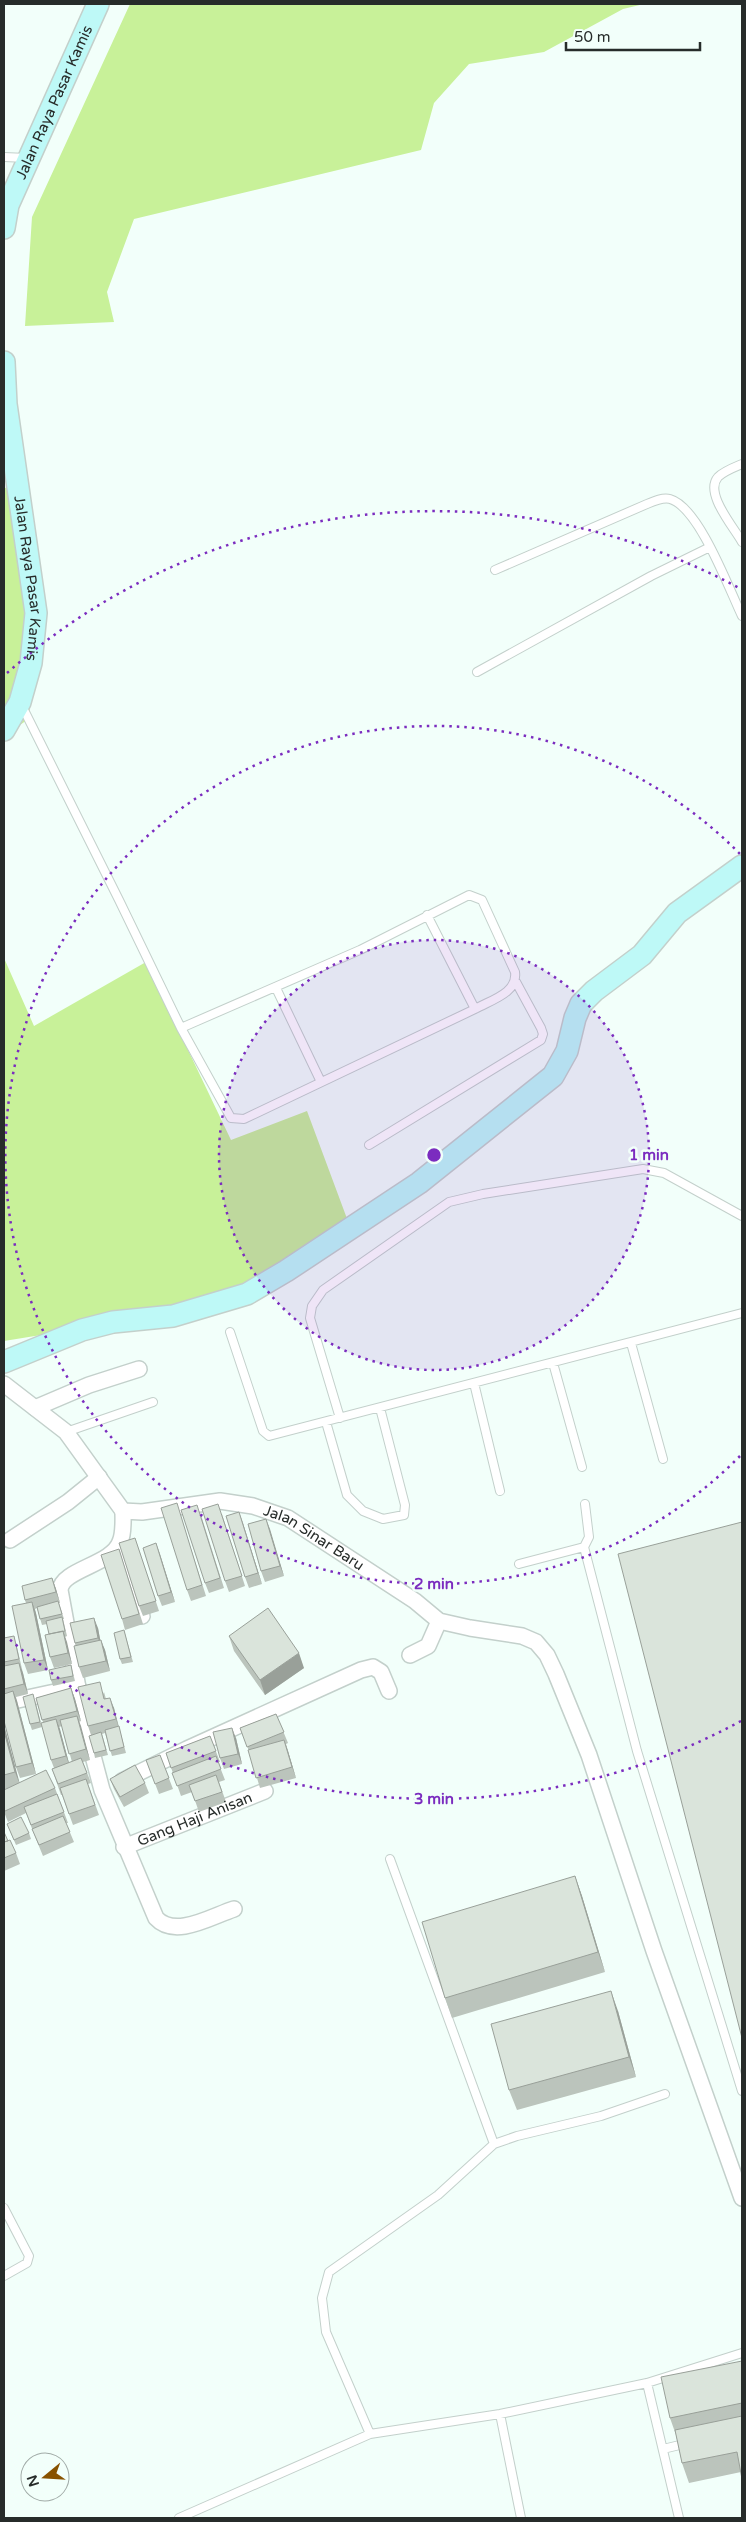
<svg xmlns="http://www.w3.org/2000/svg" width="746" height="2522" font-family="'Varela Round',sans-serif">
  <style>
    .green { fill: #c8f199 }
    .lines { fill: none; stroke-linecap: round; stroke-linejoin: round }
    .lane-casing { stroke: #c3d0cb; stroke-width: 10 }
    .street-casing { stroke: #c3d0cb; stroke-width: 18 }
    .secondary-casing { stroke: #c3d0cb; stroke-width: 24 }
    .lane { stroke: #fff; stroke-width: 8 }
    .street { stroke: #fff; stroke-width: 15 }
    .secondary { stroke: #bef9f7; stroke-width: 21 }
    .wall { fill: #bbc4bc; fill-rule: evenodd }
    .shaded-wall { fill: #99a099 }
    .building { fill: #dae4db; stroke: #99a099 }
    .ring { fill: none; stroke: #7b2cbf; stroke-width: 2.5; stroke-dasharray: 2.5 5 }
    .labels { text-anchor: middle; stroke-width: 5; stroke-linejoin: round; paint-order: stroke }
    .street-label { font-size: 15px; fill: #272c2a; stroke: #f2fffa }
    .centre { fill: #7b2cbf; stroke: #f2fffa; stroke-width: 2.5 }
    .ring-label { font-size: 15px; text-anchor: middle; font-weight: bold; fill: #7b2cbf; stroke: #f2fffa; stroke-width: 5; stroke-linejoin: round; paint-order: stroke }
  </style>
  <rect width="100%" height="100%" fill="#f2fffa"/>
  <!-- green -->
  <path class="green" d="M130,4H644L623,9L544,52L469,64L434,103L421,150L134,219L107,292L114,322L25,326L32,217Z
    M17,479L30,718L4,736V489Z
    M4,958L34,1026L146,962L231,1140L307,1111L349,1224L267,1281L165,1315L4,1341Z"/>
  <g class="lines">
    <!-- lane casing -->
    <g class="lane-casing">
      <path id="lane" d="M4,157L27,158
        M742,464C735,467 724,471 718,477C704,493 733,526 742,542
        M495,570L647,504C654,501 663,497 670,499C699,507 729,589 742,616
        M477,672L651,576L710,547
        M22,706L119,900L181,1028L231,1118L244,1119L475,1009C491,1000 518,993 515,972L482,900L469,895L360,950L181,1028
        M427,915L475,1009
        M276,988L321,1082
        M369,1145L541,1040L543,1034L541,1028L516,982
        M230,1332L263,1431L269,1436L742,1313
        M631,1343L663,1459
        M553,1363L582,1467
        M474,1383L500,1491
        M340,1418L310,1318L312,1306L323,1290L449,1202L483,1194L643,1169L664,1173L742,1216
        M326,1422L347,1495L363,1511L383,1519L404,1515L405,1505L380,1408
        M66,1432L153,1402
        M584,1547L637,1751L742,2091
        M519,1564L584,1547L589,1537L585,1504
        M494,2144L517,2136L601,2116L665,2094
        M4,2208L29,2256L27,2263L4,2276
        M647,2383L679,2518
        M500,2414L521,2518
        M370,2434L326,2332L322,2298L329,2272L438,2195L494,2144L390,1859
        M663,2449L688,2443
        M179,2518L370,2434L500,2414L647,2383L742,2353"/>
    </g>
    <!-- street casing -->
    <g class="street-casing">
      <g id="street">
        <path id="s1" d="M4,1384L66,1432L123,1511L142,1512L220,1501L253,1506L288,1518L415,1601L439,1621L470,1628L522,1636L536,1642L547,1655L556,1674L589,1755L654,1951L742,2198"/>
        <path d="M35,1408L89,1385L139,1369"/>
        <path d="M123,1511C123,1521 124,1533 120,1542C112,1565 62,1569 60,1590L85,1726L102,1790L156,1918C175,1939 212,1916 234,1909"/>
        <path d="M10,1540L68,1502L99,1477"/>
        <path d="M119,1546L142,1616"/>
        <path d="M410,1655L428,1646L439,1621"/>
        <path d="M4,1703L78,1687"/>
        <path d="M122,1781L187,1749L361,1670L373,1667L381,1672L389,1691"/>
        <path id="s2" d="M124,1847L265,1791"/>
      </g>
    </g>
    <!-- secondary casing -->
    <g class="secondary-casing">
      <g id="secondary">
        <path id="s3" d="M4,228L8,205L98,4"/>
        <path id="s4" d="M4,362L6,404L36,613L31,663L20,702L4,730"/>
        <path d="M4,1362L82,1330L113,1322L173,1316L247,1294L286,1271L419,1183L553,1076L567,1051L575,1018L581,1004L594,991L642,955L677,913L742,866"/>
      </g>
    </g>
    <!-- lane -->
    <use href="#lane" class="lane"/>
    <!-- street -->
    <use href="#street" class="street"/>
    <!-- secondary -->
    <use href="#secondary" class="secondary"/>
  </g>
  <!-- wall -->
  <path class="wall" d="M239,1512L262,1584L249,1588L245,1577Z
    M180,1514L206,1596L191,1601L187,1590Z
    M222,1514L245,1586L229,1592L225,1581Z
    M201,1515L224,1588L209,1593L205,1583Z
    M266,1519L284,1576L265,1582L261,1571Z
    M135,1538L159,1611L143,1616L139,1606Z
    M156,1543L175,1602L162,1606L158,1596Z
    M119,1549L143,1624L125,1630L122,1619Z
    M52,1578L56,1589L60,1603H59L64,1619H63L67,1636L65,1637L72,1664L54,1668L50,1657L49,1634L47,1624L42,1625L37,1608L35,1609L48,1670L28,1674L24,1663L26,1603L25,1600Z
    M98,1628L100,1640L105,1650L110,1671L83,1678L79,1667L75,1643Z
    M124,1630L133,1662L122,1664L120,1659Z
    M14,1636L17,1647L22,1669L28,1694L16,1697L36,1774L20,1778L16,1767L4,1721V1638Z
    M229,1636L304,1668L265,1695L234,1651Z
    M71,1665L75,1681L53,1686L51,1680Z
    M71,1688L75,1699L81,1721L79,1722L90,1760L83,1762L91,1783L88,1784L99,1815L73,1825L62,1795H61L52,1769L54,1768L51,1760L43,1722L36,1698ZM62,1726L72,1762L69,1763L59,1727Z
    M104,1692L106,1699L114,1708L126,1753L112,1756L105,1733L102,1734L108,1755L95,1758L94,1753L91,1735L88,1726Z
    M35,1700L42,1727L32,1730L30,1724Z
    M276,1714L288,1743L286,1744L296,1778L260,1788L249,1751L240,1728Z
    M4,1725L19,1783L55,1788L68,1823H66L74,1842L43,1856L36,1839L26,1813L8,1822L4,1812Z
    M210,1736L220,1762H218L225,1780L219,1782L226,1802L199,1812L192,1792L181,1796L166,1753Z
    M236,1738L242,1764L224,1769L220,1758Z
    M160,1755L173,1789L159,1794L146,1760Z
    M110,1779L145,1783L149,1793L124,1807L114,1789Z
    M7,1824L29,1833L31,1839L16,1845Z
    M4,1832L8,1841L16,1853L20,1864L4,1871Z
    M575,1876L582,1896L605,1972L452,2018L445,1998Z
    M618,2011L636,2077L517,2110L509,2090Z
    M742,2361V2479L741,2472L689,2483L682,2463L676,2435L670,2418Z"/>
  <!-- shaded-wall -->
  <path class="shaded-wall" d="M239,1512L243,1523L262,1584L258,1573Z
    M266,1519L270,1529L284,1576L280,1566Z
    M156,1543L160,1554L175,1602L171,1592Z
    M52,1578L56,1589L60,1603L56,1592Z
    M32,1602L36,1613L48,1670L44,1660Z
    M94,1618L98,1628L102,1649L98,1638Z
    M63,1631L67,1642L72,1664L68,1653Z
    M101,1640L105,1650L110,1671L106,1661Z
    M299,1653L304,1668L265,1695L260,1680Z
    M19,1663L23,1673L28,1694L24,1684Z
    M71,1688L75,1699L81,1721L77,1711Z
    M13,1691L17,1701L36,1774L32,1763Z
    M110,1698L114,1708L119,1729L116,1719Z
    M77,1716L81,1726L90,1760L86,1749Z
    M56,1719L60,1729L70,1767L66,1756Z
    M4,1725L21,1788L15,1772L4,1731Z
    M232,1728L236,1738L242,1764L238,1754Z
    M284,1740L288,1751L296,1778L292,1767Z
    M575,1876L582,1896L605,1972L598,1952Z
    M611,1991L618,2011L636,2077L629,2057Z"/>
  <!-- building -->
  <path class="building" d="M177,1503L202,1585L187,1590L161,1508Z
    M218,1504L242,1576L225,1581L202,1509Z
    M197,1505L220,1578L205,1583L181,1510Z
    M239,1512L258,1573L245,1577L226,1516Z
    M266,1519L280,1566L261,1571L248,1524Z
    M742,1522V2038L618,1554Z
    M135,1538L156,1601L139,1606L119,1543Z
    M156,1543L171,1592L158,1596L143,1548Z
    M119,1549L139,1614L122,1619L101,1555Z
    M52,1578L56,1592L25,1600L22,1586Z
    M58,1601L62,1614L40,1619L37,1607Z
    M32,1602L44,1660L24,1663L12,1606Z
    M268,1608L299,1653L260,1680L229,1636Z
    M62,1617L65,1631L49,1634L46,1621Z
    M94,1618L98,1638L75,1643L70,1623Z
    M124,1630L131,1657L120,1659L114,1633Z
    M63,1631L68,1653L50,1657L45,1635Z
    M14,1636L19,1659L4,1662V1638Z
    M101,1640L106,1661L79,1667L74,1646Z
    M19,1663L24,1684L4,1689V1666Z
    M71,1665L73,1676L51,1680L49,1670Z
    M100,1682L104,1699L110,1698L116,1719L88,1726L78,1687Z
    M71,1688L77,1711L42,1720L36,1698Z
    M13,1691L32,1763L16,1767L4,1721V1694Z
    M33,1694L40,1722L30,1724L23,1697Z
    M276,1714L284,1732L247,1747L240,1728Z
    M77,1716L86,1749L69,1754L60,1720Z
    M56,1719L66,1756L51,1760L41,1723Z
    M119,1726L124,1747L110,1751L105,1730Z
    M232,1728L238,1754L220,1758L213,1732Z
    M4,1731L15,1772L4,1775Z
    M101,1732L106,1750L94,1753L89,1736Z
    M210,1736L216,1751L171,1768L166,1753Z
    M284,1740L292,1767L256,1778L248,1750Z
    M160,1755L169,1778L155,1784L146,1760Z
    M216,1756L221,1769L177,1786L172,1773Z
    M81,1758L87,1773L58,1784L52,1769Z
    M135,1765L145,1783L120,1797L110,1779Z
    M46,1770L55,1788L5,1811L4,1810V1790Z
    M216,1775L222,1792L195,1801L189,1785Z
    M86,1779L95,1805L69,1814L60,1788Z
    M57,1794L64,1812L31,1825L24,1807Z
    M63,1816L70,1832L39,1845L32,1829Z
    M21,1817L29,1833L14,1840L7,1824Z
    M4,1832L8,1841L4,1842Z
    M10,1840L16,1853L4,1858V1842Z
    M575,1876L598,1952L445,1998L422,1922Z
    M611,1991L629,2057L509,2090L491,2024Z
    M742,2361V2403L670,2418L661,2377Z
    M742,2416V2479L737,2452L682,2463L675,2430Z"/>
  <!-- distance rings -->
  <circle cx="434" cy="1155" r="215" fill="#7b2cbf" fill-opacity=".12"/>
  <g class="ring">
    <circle cx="434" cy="1155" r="215"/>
    <path d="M740 1456A429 429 0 1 1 740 854"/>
    <path d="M741 1721A644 644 0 0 1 7 1637M7 673A644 644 0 0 1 741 589"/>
  </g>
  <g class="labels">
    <!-- street labels -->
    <g class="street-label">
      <text dy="5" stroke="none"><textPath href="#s3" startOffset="136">Jalan Raya Pasar Kamis</textPath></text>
      <text dy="5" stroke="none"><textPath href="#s4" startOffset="218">Jalan Raya Pasar Kamis</textPath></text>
      <text dy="5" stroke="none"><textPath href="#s1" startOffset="376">Jalan Sinar Baru</textPath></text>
      <text dy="5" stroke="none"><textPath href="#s2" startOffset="76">Gang Haji Anisan</textPath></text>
    </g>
  </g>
  <circle cx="434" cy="1155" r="8" class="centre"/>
  <g class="ring-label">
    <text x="649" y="1160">1 min</text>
    <text x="434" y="1589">2 min</text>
    <text x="434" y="1804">3 min</text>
  </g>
  <!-- border -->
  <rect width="746" height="2522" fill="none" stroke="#272c2a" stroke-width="10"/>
  <!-- north arrow -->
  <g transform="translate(45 2477) rotate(252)"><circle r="24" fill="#f2fffa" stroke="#a1aba7"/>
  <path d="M0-4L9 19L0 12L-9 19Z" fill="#885200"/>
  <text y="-8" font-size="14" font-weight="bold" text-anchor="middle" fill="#272c2a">N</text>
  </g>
  <!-- scale -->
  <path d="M566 42v8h134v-8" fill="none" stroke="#272c2a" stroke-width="2.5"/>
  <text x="574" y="42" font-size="15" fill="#272c2a" stroke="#f2fffa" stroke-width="4" paint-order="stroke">50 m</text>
</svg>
